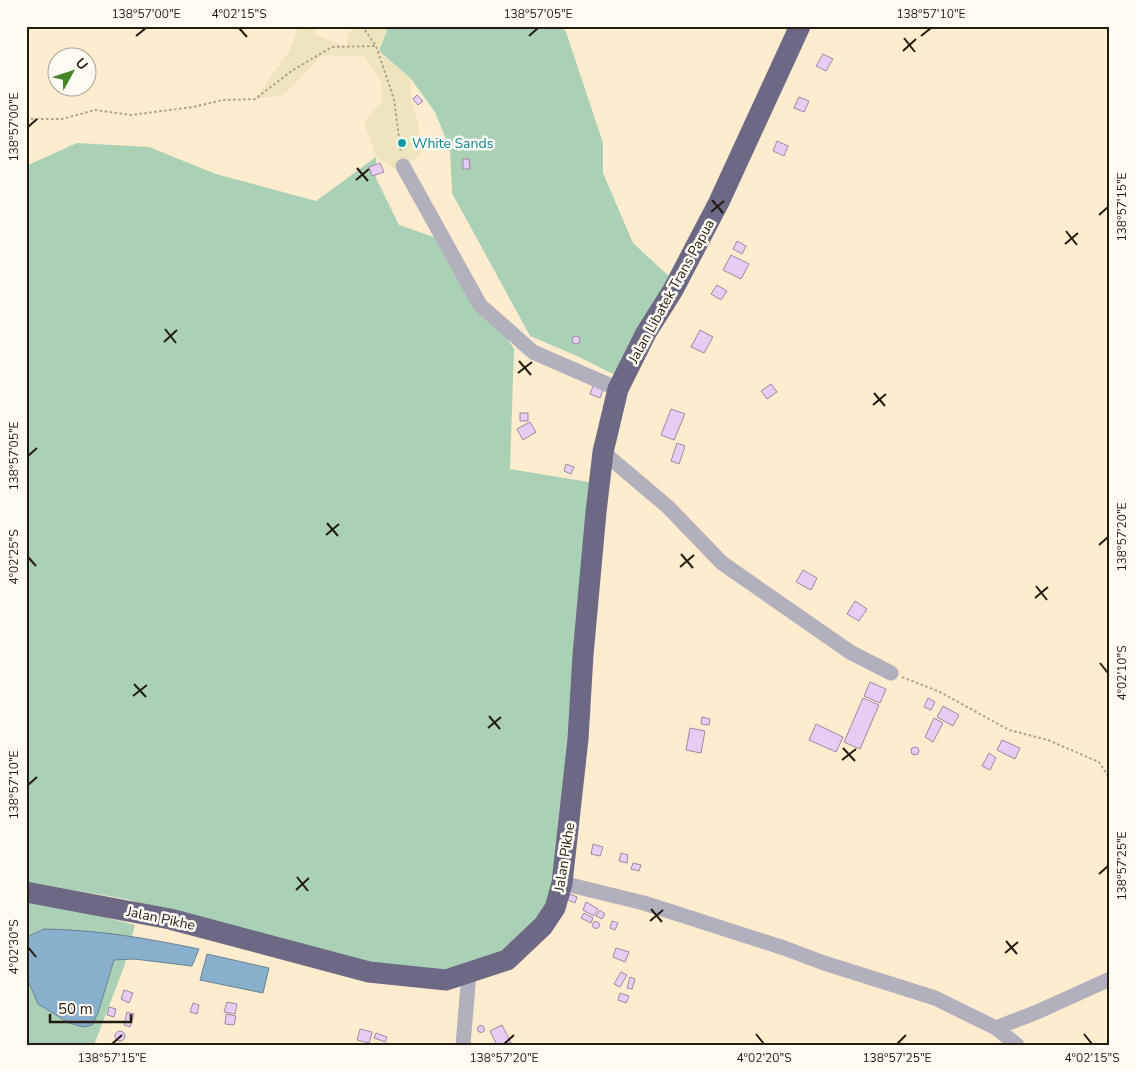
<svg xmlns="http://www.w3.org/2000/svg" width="1136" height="1071" font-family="'Nunito Sans',sans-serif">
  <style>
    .green { fill: #aad1b5 }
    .sand { fill: #eee5bf }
    .water { fill: #88afcc; stroke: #698394 }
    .building { fill: #e7cdf4; stroke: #9b89a3 }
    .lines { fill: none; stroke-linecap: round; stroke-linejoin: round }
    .path { stroke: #aea18a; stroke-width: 2; stroke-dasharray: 2.5 2.5; stroke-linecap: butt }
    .minor { stroke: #b2b0bd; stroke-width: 15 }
    .highway { stroke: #6d6984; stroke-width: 21 }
    .ticks { fill: none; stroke: #221c11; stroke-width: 2 }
    .culture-dot { fill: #0f9aa8; stroke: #fefbf5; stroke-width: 2 }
    .labels { text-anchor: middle; stroke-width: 5; stroke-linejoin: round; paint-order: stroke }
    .culture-label { font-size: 14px; fill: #0d838f; stroke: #fefbf5; text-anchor: start }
    .street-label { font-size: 14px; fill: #221c11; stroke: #fefbf5 }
    .neatline { fill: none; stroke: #221c11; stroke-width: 2 }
    .ticks-label { font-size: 12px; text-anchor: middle; fill: #221c11 }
  </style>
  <rect width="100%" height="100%" fill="#fdecce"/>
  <!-- green -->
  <path class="green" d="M388,26H560L566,32L603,143V173L633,243L672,279L615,375L577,356L530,336L452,193L450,149L435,112L411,79L379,51Z
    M77,143L149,147L216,174L316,201L376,157V178L399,225L445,241L514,349L510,469L595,483L559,879L546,917L513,951L452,971L418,973L239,931L126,899L26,882V166Z
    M26,898L39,900L135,925L124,967L94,1045H26Z"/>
  <!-- sand -->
  <path class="sand" d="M299,26H317L313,34L347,47L348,33C358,25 375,24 388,28L379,51L411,79V99L417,119L423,152L400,172L376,157L364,122L382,101L381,82L365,57L322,55L284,95L255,99L290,50Z"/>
  <!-- water -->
  <path class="water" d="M44,929C100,930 145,938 199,949L192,966L134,959L114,960L98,1013L92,1025L83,1027L69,1023L38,1004L26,976V941L29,936Z
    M207,954L269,968L263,993L200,980Z"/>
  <!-- building -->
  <path class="building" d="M823,54L833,59L826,71L816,66Z
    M417,95L423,101L418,105L413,99Z
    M799,97L809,101L804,112L794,108Z
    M777,141L788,146L784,156L773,151Z
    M463,159H469L470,169H463Z
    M380,163L384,172L372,176L369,167Z
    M737,241L746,246L742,254L733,249Z
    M731,255L749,264L741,279L723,270Z
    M717,285L727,291L721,300L711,294Z
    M700,330L713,337L704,353L691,347Z
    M572 340a4 4 0 1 1 8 0a4 4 0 1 1-8 0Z
    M594,384L604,387L600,398L590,394Z
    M771,384L777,392L767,399L761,391Z
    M671,409L685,414L674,440L661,435Z
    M520,413H528V421H520Z
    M530,422L536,432L523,440L517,429Z
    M677,443L685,446L679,464L671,461Z
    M566,464L574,467L571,474L564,471Z
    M803,570L817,578L811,590L796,582Z
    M855,601L867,609L859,621L847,614Z
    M870,682L886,689L880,703L864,696Z
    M863,698L879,705L860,749L844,742Z
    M928,698L935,702L931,710L924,707Z
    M943,706L959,715L953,726L937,717Z
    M702,717L710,719L709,725L701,724Z
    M934,718L943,723L933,742L925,737Z
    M816,724L843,737L836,752L809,740Z
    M690,728L705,731L701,753L686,750Z
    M1002,740L1020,748L1015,759L997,750Z
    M911 751a4 4 0 1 1 8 0a4 4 0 1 1-8 0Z
    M989,753L996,758L990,770L982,766Z
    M593,844L603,847L600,856L591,854Z
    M621,853L628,855L627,863L619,861Z
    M633,863L641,865L639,871L631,869Z
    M570,894L577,897L575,903L568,900Z
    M586,902L598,909L594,916L583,910Z
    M600,910L605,914L602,919L596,916Z
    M584,913L593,918L591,923L581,918Z
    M612,921L618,923L615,930L610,928Z
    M592.5 925a3.5 3.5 0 1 1 7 0a3.5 3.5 0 1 1-7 0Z
    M616,948L629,952L625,962L613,957Z
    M621,972L627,975L620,987L614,984Z
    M630,977L635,979L632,989L627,988Z
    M124,990L133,993L129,1003L121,999Z
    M620,993L629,996L626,1003L618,1000Z
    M227,1002L237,1004L235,1014L224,1012Z
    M193,1003L199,1005L197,1014L190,1012Z
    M109,1007L116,1009L114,1017L107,1015Z
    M127,1012L134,1014L130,1027L124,1025Z
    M226,1014L236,1016L234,1025L225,1024Z
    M502,1025L512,1045H497L490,1031Z
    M477.5 1029a3.5 3.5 0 1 1 7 0a3.5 3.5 0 1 1-7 0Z
    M360,1029L372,1032L369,1043L357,1040Z
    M115 1036a5 5 0 1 1 10 0a5 5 0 1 1-10 0Z
    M376,1033L387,1037L385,1042L374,1038Z"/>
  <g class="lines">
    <!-- path -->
    <path class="path" d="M362,26L376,46L394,99L401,153
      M26,119H62L95,110L131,115L193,107L223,100L255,99L293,70L332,47L376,46
      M902,677L940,692L1009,730L1048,740L1099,762L1110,779"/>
    <!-- minor -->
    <path class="minor" d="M403,166L480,305L533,352L618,389
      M603,452L668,507L722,563L850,652L891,673
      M562,883L644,903L784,948L824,963L935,998L996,1028L1017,1045
      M996,1028L1037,1012L1110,979
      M463,1045L469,973"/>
    <!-- highway -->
    <path class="highway" d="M26,892L170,919L369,972L446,980L507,960L543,926L555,908L562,883L578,739L583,655L596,512L603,452L618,389L646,333L673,290L719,202L800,26"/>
  </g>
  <!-- ticks -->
  <path class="ticks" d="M239,28L247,37M136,36L146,28M529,36L538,28M921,36L931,28M904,38L915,52M903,51L916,39M28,127L37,119M357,168L368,181M356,180L369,169M712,200L723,213M711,212L724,201M1099,215L1108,207M1066,231L1077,245M1065,244L1078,233M165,329L176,343M164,342L177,330M519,361L531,375M518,373L532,362M874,393L885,406M873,405L886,394M28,456L37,448M327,523L338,536M326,535L339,524M1099,545L1108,537M681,554L693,568M28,557L36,566M680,567L694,555M1036,586L1047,600M1035,598L1048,587M1100,663L1108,673M134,684L146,697M133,696L147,685M489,716L500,729M488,728L501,717M843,748L855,761M842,760L856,749M28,785L37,777M1099,874L1108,866M297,877L308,891M296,890L309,878M651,909L662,922M650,921L663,910M1006,941L1017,954M28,947L36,957M1005,953L1018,942M756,1034L764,1044M1084,1034L1092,1044M112,1044L122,1035M504,1044L514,1035M897,1044L906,1035"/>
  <!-- markers -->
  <circle class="culture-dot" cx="402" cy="143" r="5"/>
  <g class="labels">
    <!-- culture labels -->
    <g class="culture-label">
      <text x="412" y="148">White Sands</text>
    </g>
    <!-- street labels -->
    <g class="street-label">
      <text transform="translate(671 291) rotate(-61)" y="5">Jalan Libatek Trans Papua</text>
      <text transform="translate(564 857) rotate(-81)" y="5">Jalan Pikhe</text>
      <text transform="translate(161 918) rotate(12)" y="5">Jalan Pikhe</text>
    </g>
  </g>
  <!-- border -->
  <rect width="1136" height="1071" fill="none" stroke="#fefbf5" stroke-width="55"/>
  <!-- north arrow -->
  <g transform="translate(72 72) rotate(50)"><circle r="24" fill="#fefbf5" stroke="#a6a29a"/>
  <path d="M0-4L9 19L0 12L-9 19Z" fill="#458525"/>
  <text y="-8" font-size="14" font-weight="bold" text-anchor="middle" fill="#221c11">U</text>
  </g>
  <!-- scale -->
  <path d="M50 1014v8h81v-8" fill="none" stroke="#221c11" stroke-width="2.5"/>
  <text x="58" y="1014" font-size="15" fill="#221c11" stroke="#fefbf5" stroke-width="4" paint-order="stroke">50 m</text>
  <rect x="28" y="28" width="1080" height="1016" class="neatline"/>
  <g class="ticks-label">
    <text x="146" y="18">138°57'00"E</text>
    <text x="239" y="18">4°02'15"S</text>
    <text x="538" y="18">138°57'05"E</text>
    <text x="931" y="18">138°57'10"E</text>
    <text transform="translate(14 127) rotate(-90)" y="4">138°57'00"E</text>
    <text transform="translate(1122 207) rotate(-90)" y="4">138°57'15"E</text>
    <text transform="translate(14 456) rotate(-90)" y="4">138°57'05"E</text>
    <text transform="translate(1122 537) rotate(-90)" y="4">138°57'20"E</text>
    <text transform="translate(14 557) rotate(-90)" y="4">4°02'25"S</text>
    <text transform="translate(1122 673) rotate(-90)" y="4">4°02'10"S</text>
    <text transform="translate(14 785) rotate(-90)" y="4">138°57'10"E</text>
    <text transform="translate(1122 866) rotate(-90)" y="4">138°57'25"E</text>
    <text transform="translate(14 947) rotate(-90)" y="4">4°02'30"S</text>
    <text x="112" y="1062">138°57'15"E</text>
    <text x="504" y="1062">138°57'20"E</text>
    <text x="764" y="1062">4°02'20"S</text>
    <text x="897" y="1062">138°57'25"E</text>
    <text x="1092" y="1062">4°02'15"S</text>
  </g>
</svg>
